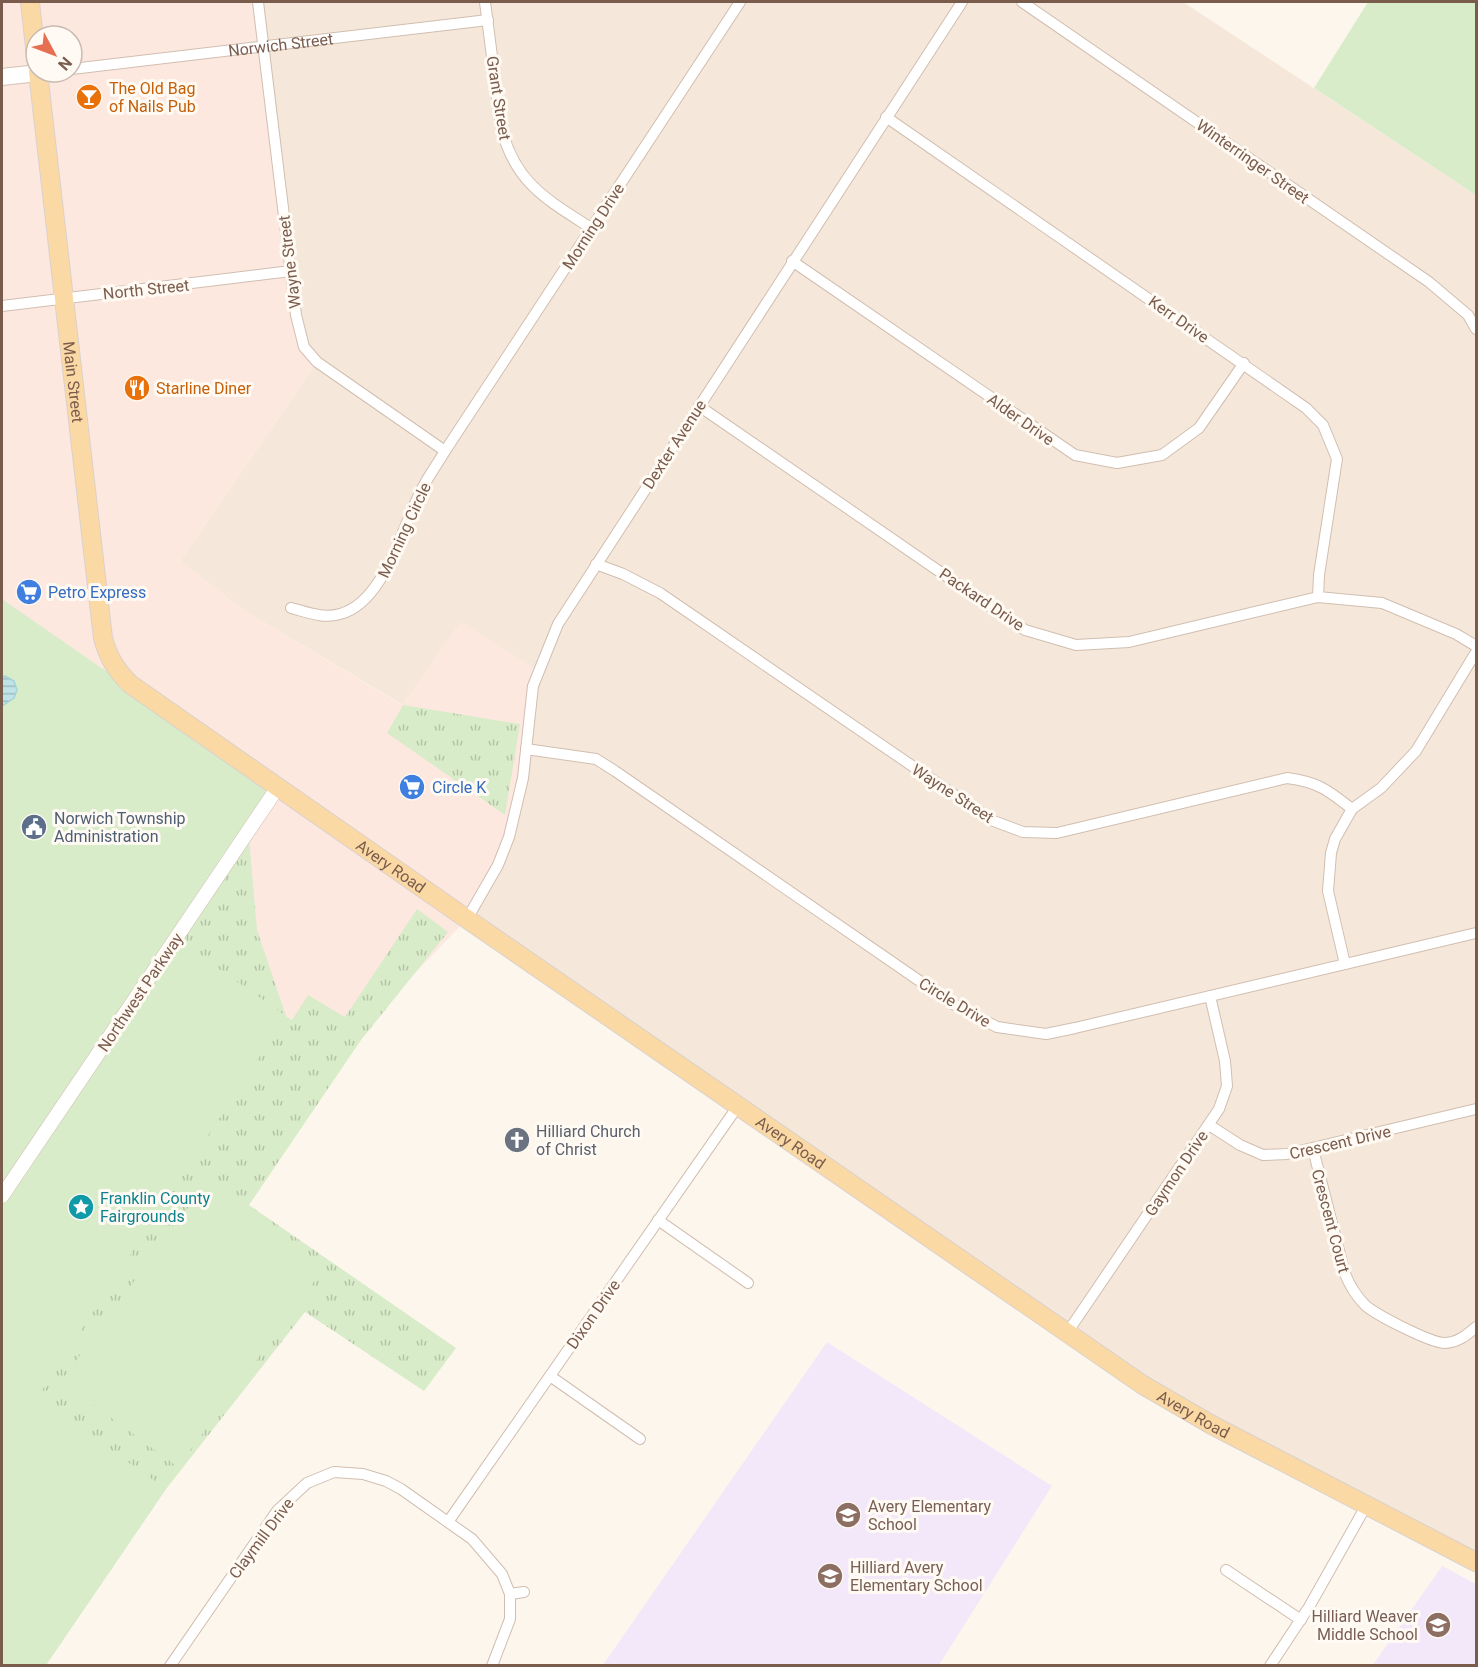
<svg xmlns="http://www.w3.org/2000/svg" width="1478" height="1667" font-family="Roboto,sans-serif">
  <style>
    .residential { fill: #f5e8da }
    .commercial { fill: #fde8e0; fill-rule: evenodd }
    .education { fill: #f3e8fa }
    .grass { fill: url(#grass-tufts) }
    .park { fill: #d8ecc9 }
    .water { fill: url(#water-rules); stroke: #a5d3da; stroke-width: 1.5 }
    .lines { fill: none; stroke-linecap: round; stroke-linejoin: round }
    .minor-casing { stroke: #d1beb0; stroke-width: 12 }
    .tertiary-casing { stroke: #d1beb0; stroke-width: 15 }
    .secondary-casing { stroke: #d6c0b0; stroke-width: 18 }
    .primary-casing { stroke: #dad1cd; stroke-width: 20 }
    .minor { stroke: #fff; stroke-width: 10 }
    .tertiary { stroke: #fff; stroke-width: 14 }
    .secondary { stroke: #fff; stroke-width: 16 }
    .primary { stroke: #fbd9a5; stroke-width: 18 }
    .labels { text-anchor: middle; stroke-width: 6; stroke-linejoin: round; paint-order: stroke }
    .street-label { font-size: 16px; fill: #7a5c4d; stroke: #fffaf3 }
    .food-label { font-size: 16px; fill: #c56008; stroke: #fffaf3; text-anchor: start }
    .shop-label { font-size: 16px; fill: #366cbe; stroke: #fffaf3; text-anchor: start }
    .service-label { font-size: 16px; fill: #4e5e75; stroke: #fffaf3; text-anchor: start }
    .worship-label { font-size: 16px; fill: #5b616d; stroke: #fffaf3; text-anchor: start }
    .culture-label { font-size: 16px; fill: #0d838f; stroke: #fffaf3; text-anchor: start }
    .education-label { font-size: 16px; fill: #785e54; stroke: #fffaf3; text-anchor: start }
  </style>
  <defs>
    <pattern id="grass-tufts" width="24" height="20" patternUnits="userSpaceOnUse" patternTransform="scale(1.5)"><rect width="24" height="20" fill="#d8ecc9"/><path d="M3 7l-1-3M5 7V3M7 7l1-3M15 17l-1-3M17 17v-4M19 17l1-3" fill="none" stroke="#b4c2a5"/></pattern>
    <pattern id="water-rules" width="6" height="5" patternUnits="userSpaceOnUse" patternTransform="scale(1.5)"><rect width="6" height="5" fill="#bfe3e8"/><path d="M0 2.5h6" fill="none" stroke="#a0bbbe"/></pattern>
  </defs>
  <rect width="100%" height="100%" fill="#fdf6ec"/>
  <!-- residential -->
  <path class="residential" d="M258,2H1183L1476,195V1562L1212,1425L467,919L461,622L403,705L243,610L180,561L317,362L304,347Z"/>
  <!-- commercial -->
  <path class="commercial" d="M2,2H258L298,328L317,362L180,561L243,610L402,705L461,622L539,671L509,837L467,919L343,1048L286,1016L2,599ZM36,36H72V72H36Z"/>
  <!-- education -->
  <path class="education" d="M827,1342L1052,1486L939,1665H603Z
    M1442,1566L1476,1584V1665L1372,1666Z"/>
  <!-- grass -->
  <path class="grass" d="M403,705L520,724L505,815L387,733Z
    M245,792L257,930L286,1016L292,1020L308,995L345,1017L417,909L448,932L361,1040L249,1205L456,1348L424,1391L305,1312L166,1489L46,1665H2V967Z"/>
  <!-- park -->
  <path class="park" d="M1368,2H1476V195L1314,88Z
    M2,599L100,667L130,684L278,787L176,939L286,1016L37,1398L166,1489L46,1665H2Z
    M204,1186L321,1272L178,1467L61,1381Z"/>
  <!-- water -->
  <path class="water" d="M5,676L14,681L17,690L14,698L2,706V677Z"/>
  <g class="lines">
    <!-- minor casing -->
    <g class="minor-casing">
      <g id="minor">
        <path d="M258,2L296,315L304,347L317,362L445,451"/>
        <path d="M485,2L501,127C515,183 546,199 591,228"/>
        <path d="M1022,2L1429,282L1468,315L1476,329"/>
        <path id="s1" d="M72,69L488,20"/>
        <path d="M886,117L1306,408L1323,425L1337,459L1319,575L1318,597"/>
        <path d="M792,261L1075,455L1117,463L1162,455L1199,428L1244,363"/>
        <path d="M2,306L291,271"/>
        <path d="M699,406L1007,618L1025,630L1076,645L1129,642L1318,597L1382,603L1456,634L1476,646"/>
        <path d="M596,564L623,574L660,593L991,820L1023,832L1057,833L1287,778C1318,782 1328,790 1352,809"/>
        <path d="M291,608C307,612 323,619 340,614C383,603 401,531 419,495C426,479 437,465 445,451L740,2"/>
        <path d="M526,749L596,759L615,771L953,1004L997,1027L1046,1034L1075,1028L1476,933"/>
        <path d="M467,919L498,865L509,837L523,778L533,686L558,624L962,2"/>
        <path d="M1345,964L1328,891L1331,853L1335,839L1352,809L1381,788L1416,751L1476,652"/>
        <path d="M1209,1125L1240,1145L1263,1155L1287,1154L1476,1109"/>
        <path d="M1313,1149L1345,1274C1350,1286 1355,1295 1365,1305C1376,1315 1429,1342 1444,1343C1457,1343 1467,1335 1476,1327"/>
        <path d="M658,1220L748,1283"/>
        <path d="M1067,1333L1219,1109L1227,1086L1225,1061L1210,996"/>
        <path d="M550,1376L640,1439"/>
        <path d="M448,1522L738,1106"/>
        <path d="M1226,1570L1301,1620"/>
        <path d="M510,1594L524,1592"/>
        <path d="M170,1666L277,1511L307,1483L334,1472L363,1474L386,1481L401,1489L472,1539L502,1574L510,1594V1619L492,1666"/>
        <path d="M1270,1666L1309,1607L1366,1506"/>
      </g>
    </g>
    <!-- tertiary casing -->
    <g class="tertiary-casing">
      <path id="tertiary" d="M2,1196L278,787"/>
    </g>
    <!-- secondary casing -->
    <g class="secondary-casing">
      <path id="secondary" d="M2,77L38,73"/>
    </g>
    <!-- primary casing -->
    <g class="primary-casing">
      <g id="primary">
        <path d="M30,2L36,57"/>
        <path id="s2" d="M38,72L103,638C108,657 116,670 130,684L467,919L1143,1385L1212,1425L1476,1562"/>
      </g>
    </g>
    <!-- minor -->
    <use href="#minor" class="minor"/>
    <!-- tertiary -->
    <use href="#tertiary" class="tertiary"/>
    <!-- secondary -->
    <use href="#secondary" class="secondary"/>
    <!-- primary -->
    <use href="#primary" class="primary"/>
  </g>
  <!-- icons -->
  <defs>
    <g id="bar-disc" transform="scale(1.35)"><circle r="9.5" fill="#e8710a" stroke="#fffaf3"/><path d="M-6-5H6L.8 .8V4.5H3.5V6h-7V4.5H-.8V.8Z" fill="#fff"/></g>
    <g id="restaurant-disc" transform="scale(1.35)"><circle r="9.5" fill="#e8710a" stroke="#fffaf3"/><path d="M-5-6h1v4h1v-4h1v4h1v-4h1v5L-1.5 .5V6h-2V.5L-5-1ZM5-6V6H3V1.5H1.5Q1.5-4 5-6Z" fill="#fff"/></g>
    <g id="supermarket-disc" transform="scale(1.35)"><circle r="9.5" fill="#3f7fe0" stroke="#fffaf3"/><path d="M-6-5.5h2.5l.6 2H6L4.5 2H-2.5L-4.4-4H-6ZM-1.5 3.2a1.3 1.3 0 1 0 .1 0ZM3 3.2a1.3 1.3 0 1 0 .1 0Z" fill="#fff"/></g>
    <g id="civic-disc" transform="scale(1.35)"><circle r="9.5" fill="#5c6f8a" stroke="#fffaf3"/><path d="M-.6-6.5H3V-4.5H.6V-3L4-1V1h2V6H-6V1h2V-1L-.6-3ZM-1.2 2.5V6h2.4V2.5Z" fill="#fff"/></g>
    <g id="church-disc" transform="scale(1.35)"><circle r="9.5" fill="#6b7280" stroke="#fffaf3"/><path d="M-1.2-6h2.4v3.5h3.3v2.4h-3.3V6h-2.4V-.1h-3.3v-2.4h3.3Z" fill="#fff"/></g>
    <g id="sight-disc" transform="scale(1.35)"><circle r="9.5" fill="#0f9aa8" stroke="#fffaf3"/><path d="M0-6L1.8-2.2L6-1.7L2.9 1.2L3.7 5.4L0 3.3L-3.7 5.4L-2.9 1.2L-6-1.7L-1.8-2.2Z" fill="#fff"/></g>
    <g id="school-disc" transform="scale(1.35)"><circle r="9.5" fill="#8d6e63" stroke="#fffaf3"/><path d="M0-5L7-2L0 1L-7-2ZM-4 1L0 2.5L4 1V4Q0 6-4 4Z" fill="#fff"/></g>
  </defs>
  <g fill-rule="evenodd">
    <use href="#bar-disc" x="89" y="97"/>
    <use href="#restaurant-disc" x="137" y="388"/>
    <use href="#supermarket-disc" x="29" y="592"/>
    <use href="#supermarket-disc" x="412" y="787"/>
    <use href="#civic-disc" x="34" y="827"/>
    <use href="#church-disc" x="517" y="1140"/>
    <use href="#sight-disc" x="81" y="1207"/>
    <use href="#school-disc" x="848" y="1515"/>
    <use href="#school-disc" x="830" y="1576"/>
    <use href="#school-disc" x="1438" y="1625"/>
  </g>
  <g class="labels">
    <!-- street labels -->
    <g class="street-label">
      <text dy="6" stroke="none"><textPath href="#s1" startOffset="210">Norwich Street</textPath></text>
      <text transform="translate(499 98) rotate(81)" y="6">Grant Street</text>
      <text transform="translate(1253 161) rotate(35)" y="6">Winterringer Street</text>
      <text transform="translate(593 226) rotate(-57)" y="6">Morning Drive</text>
      <text transform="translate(289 262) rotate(-97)" y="6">Wayne Street</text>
      <text transform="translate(146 289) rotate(-6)" y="6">North Street</text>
      <text transform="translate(1179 319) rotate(35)" y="6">Kerr Drive</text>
      <text dy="6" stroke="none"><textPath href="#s2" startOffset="312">Main Street</textPath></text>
      <text transform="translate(1021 419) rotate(35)" y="6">Alder Drive</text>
      <text transform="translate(674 444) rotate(-57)" y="6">Dexter Avenue</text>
      <text transform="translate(404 530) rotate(-65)" y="6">Morning Circle</text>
      <text transform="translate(982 599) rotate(34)" y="6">Packard Drive</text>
      <text transform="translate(953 793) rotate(33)" y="6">Wayne Street</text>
      <text dy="6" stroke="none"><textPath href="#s2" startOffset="942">Avery Road</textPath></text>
      <text transform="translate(140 992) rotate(-56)" y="6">Northwest Parkway</text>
      <text transform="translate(955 1002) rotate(31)" y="6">Circle Drive</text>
      <text transform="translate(1340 1142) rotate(-13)" y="6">Crescent Drive</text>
      <text dy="6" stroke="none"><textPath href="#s2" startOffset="1428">Avery Road</textPath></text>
      <text transform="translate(1176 1173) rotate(-56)" y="6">Gaymon Drive</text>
      <text transform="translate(1331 1221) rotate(75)" y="6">Crescent Court</text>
      <text transform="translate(593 1314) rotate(-55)" y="6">Dixon Drive</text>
      <text dy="6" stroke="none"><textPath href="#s2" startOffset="1914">Avery Road</textPath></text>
      <text transform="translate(261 1538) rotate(-53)" y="6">Claymill Drive</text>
    </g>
    <!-- food labels -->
    <g class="food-label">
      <text x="109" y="94">The Old Bag<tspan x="109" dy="18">of Nails Pub</tspan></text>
      <text x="156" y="394">Starline Diner</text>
    </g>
    <!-- shop labels -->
    <g class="shop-label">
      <text x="48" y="598">Petro Express</text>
      <text x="432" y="793">Circle K</text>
    </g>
    <!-- service labels -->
    <g class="service-label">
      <text x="54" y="824">Norwich Township<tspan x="54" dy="18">Administration</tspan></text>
    </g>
    <!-- worship labels -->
    <g class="worship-label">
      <text x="536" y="1137">Hilliard Church<tspan x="536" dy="18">of Christ</tspan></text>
    </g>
    <!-- culture labels -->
    <g class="culture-label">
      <text x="100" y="1204">Franklin County<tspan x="100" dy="18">Fairgrounds</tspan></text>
    </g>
    <!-- education labels -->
    <g class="education-label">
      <text x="868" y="1512">Avery Elementary<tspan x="868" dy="18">School</tspan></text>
      <text x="850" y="1573">Hilliard Avery<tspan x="850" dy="18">Elementary School</tspan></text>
      <text x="1418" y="1622" text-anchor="end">Hilliard Weaver<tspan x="1418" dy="18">Middle School</tspan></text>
    </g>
  </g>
  <!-- border -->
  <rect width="1478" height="1667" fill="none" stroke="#7a5c4d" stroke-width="6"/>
  <!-- north arrow -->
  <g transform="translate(54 54) rotate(131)"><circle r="28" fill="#fffaf3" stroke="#cabbb1" stroke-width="1.5"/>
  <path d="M0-4.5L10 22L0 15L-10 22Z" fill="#e76f51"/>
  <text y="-9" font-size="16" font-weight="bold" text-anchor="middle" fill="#7a5c4d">N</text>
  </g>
</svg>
